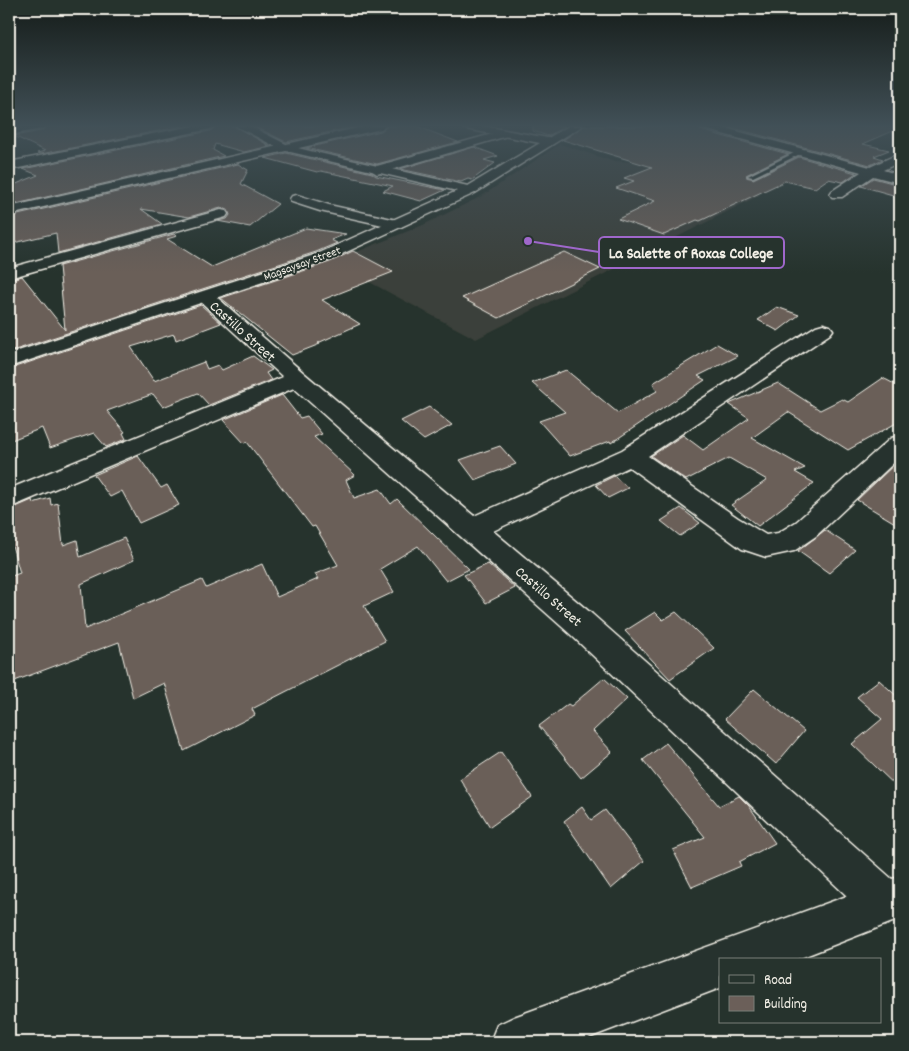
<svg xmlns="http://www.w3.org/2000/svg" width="909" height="1051" font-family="Dekko,sans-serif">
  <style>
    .built { fill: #3b403a }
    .building { fill: #6b5f59; stroke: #f4f1e8 }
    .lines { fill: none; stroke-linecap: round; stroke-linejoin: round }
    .service-casing { stroke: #f4f1e8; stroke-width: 4 }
    .minor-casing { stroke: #f4f1e8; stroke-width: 3 }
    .tertiary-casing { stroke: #f4f1e8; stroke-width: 3 }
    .service { fill: #26332d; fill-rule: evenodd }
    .minor { fill: #26332d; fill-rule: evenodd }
    .tertiary { fill: #26332d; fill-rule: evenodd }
    .labels { text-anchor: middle; stroke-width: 4; stroke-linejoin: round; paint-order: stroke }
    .far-street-label { font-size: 12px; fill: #f4f1e8; stroke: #26332d }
    .street-label { font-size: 15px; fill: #f4f1e8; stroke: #26332d }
    .leader { fill: none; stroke: #9f67cb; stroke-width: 2 }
    .callout-dot { fill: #9f67cb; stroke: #26332d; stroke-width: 2 }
    .callout { fill: #26332d; stroke: #9f67cb; stroke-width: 2 }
    .callout-label { font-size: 16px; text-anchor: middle; font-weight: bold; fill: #f4f1e8 }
  </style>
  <rect width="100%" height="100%" fill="#26332d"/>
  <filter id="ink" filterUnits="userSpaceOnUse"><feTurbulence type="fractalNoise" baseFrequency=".02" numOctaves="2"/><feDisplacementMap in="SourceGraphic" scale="10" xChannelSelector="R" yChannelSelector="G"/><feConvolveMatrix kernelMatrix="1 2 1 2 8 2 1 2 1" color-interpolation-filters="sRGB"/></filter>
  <g filter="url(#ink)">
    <!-- built -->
    <path class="built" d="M560,144L612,161L660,163L760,195L476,339L332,262L423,225L482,196Z"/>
    <!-- building -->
    <path class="building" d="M48,126H183L41,154L37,153L45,151L14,136L41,131Z
      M217,126H234L270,146L244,152L215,144L213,150L224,156L16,204L9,196V187L38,175L23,169L210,131Z
      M254,126H357L286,142Z
      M388,126H416L458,142L377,164L306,148L381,131Z
      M533,126H565L548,136L533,131Z
      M584,126H698L700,130L788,154L746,175L753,179L799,157L856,173L843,182L828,179L815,188L785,181L700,221L697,220L664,235L618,219L655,201L616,188L634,181L624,178L652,167L563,140Z
      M726,126H900V128L863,144L889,150L874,156L883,159L870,165Z
      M474,147L498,156L484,160L495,163L472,180L468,179L461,182L400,169Z
      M286,153L372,173L376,176L445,190L421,201L383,191L393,186L321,171L317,172L265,158Z
      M238,164L248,170L241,184L278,204L250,227L217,221L227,219L230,215L228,210L221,208L189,217L141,209L162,224L58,253L56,233L9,244V217Z
      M873,178L900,185V197L861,186Z
      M306,228L346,234L331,240L337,243L316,252L9,352V280L22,276L65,330L59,266L174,234L177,236L167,239L212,267Z
      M353,251L393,272L322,300L360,324L318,343L320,344L292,355L221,298L330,262Z
      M564,252L600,269L499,318L462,298Z
      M201,305L221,323L176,340L174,334L131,347L154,381L204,362L207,369L218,365L222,370L253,356L272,370L266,373L271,380L209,405L198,393L163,407L153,394L107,411L125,432L123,433L126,439L106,447L94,433L50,448L42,428L9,441V369Z
      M777,307L799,315L778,331L758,320Z
      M717,344L738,356L698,376L705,380L611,443L610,441L570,456L539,421L565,412L532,383L566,370L618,413L657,391L653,383Z
      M883,378L900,387V421L848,450L788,412L752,438L805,468L795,472L814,483L758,526L731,505L767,480L729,458L686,480L651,456L683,435L703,450L749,418L729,404L778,383L820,410L842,399L848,402Z
      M282,395L300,418L307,416L322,434L314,437L355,475L346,480L354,498L380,489L391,504L397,499L469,569L446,581L418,546L380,569L394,592L364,606L385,641L252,709L255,715L184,751L164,683L133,698L119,642L12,682V627L9,628V577L20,573L9,535V510L32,500L33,503L50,498L51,505L58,503L63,545L77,540L80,557L124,538L134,560L81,584L85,629L202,580L206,588L262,564L277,597L318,579L315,574L338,565L315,526L312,527L247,442L244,443L223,420Z
      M429,407L452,425L424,440L401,421Z
      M500,446L516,464L475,480L460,460Z
      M138,456L161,488L167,485L179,505L139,523L122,491L110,497L94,475Z
      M900,459V526L857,500Z
      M614,476L628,488L608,498L596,485Z
      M681,508L700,523L680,536L661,521Z
      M825,530L855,550L829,573L798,551Z
      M488,564L515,588L486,603L464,575Z
      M655,612L663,620L676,612L714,648L670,679L625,631Z
      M604,678L627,699L593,731L612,752L581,778L539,726L568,704L571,706Z
      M879,680L900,699V790L852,744L882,719L857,697Z
      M754,689L804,731L776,764L725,719Z
      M666,743L719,806L739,796L749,806L775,843L739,862L741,866L692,887L673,850L705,837L643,760Z
      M501,752L532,797L490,827L460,779Z
      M582,807L591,820L605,810L644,861L611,889L564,821Z"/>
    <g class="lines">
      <!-- service casing -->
      <g class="service-casing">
        <path id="service" d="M800,150L802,153L753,177L748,176Z"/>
      </g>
      <!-- minor casing -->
      <g class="minor-casing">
        <path id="minor" d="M23,126H46L41,129L9,135V129Z
          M193,126H215L210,129L9,170V162Z
          M366,126H386L381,129L9,215V207Z
          M700,126H718L870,167L900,153V162L883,170L900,175V183L873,176L842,197H832L830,194L832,191L861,172L701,128Z
          M503,131L509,134L507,136L377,174L371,170L373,167Z
          M297,195L329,205L401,221L403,224L401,227L396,228L320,211L292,202L290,199L292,196Z
          M221,210L226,211L228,214L226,217L9,278V268Z
          M206,292L212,293L305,374L474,516L622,450L816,326L823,324L830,326L833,330L830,334L648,456L738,518L766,535L778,533L796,522L891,438L900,436V457L816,536L794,551L766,557L742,549L629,467L493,531L592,614L892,879L900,877V919L795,960H720V988L578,1042H490L497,1025L514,1017L847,896L570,634L294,388L9,508V489L283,377L200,301L197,297L200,293Z"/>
      </g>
      <!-- tertiary casing -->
      <g class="tertiary-casing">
        <path id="tertiary" d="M236,126H250L290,146L310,151L468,186L540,143L466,129L461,126H484L548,138L569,126H582L475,193L329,260L9,367V354L317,254L457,191L282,150Z"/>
      </g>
      <!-- service -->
      <use href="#service" class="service"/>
      <!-- minor -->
      <use href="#minor" class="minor"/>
      <!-- tertiary -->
      <use href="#tertiary" class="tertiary"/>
    </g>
  </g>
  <!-- sky -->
  <linearGradient id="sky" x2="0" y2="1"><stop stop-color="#151c19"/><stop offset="0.46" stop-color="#415057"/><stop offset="1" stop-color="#415057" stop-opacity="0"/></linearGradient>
  <rect width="909" height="273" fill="url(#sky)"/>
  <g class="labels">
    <!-- far-street labels -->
    <g class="far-street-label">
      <text transform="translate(302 263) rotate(-20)" y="4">Magsaysay Street</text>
    </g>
    <!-- street labels -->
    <g class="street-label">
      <text transform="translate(243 331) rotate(42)" y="5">Castillo Street</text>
      <text transform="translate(549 596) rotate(41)" y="5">Castillo Street</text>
    </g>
  </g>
  <!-- callouts -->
  <path class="leader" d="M528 241L599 252"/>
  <circle class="callout-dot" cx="528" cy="241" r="5"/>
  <rect class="callout" x="599" y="237" width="185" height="31" rx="5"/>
  <g class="callout-label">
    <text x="691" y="258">La Salette of Roxas College</text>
  </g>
  <!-- margin -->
  <rect width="909" height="1051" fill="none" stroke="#26332d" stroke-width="30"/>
  <rect x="15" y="15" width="879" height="1021" fill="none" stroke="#f4f1e8" stroke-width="2" filter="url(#ink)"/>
  <!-- legend -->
  <rect x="719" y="958" width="162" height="65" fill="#26332d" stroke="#787f78"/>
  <rect x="729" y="975" width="25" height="8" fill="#26332d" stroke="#787f78"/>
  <text x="764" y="984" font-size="15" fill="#f4f1e8">Road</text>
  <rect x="729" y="996" width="25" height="15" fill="#6b5f59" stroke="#787f78"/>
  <text x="764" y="1008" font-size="15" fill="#f4f1e8">Building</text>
</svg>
